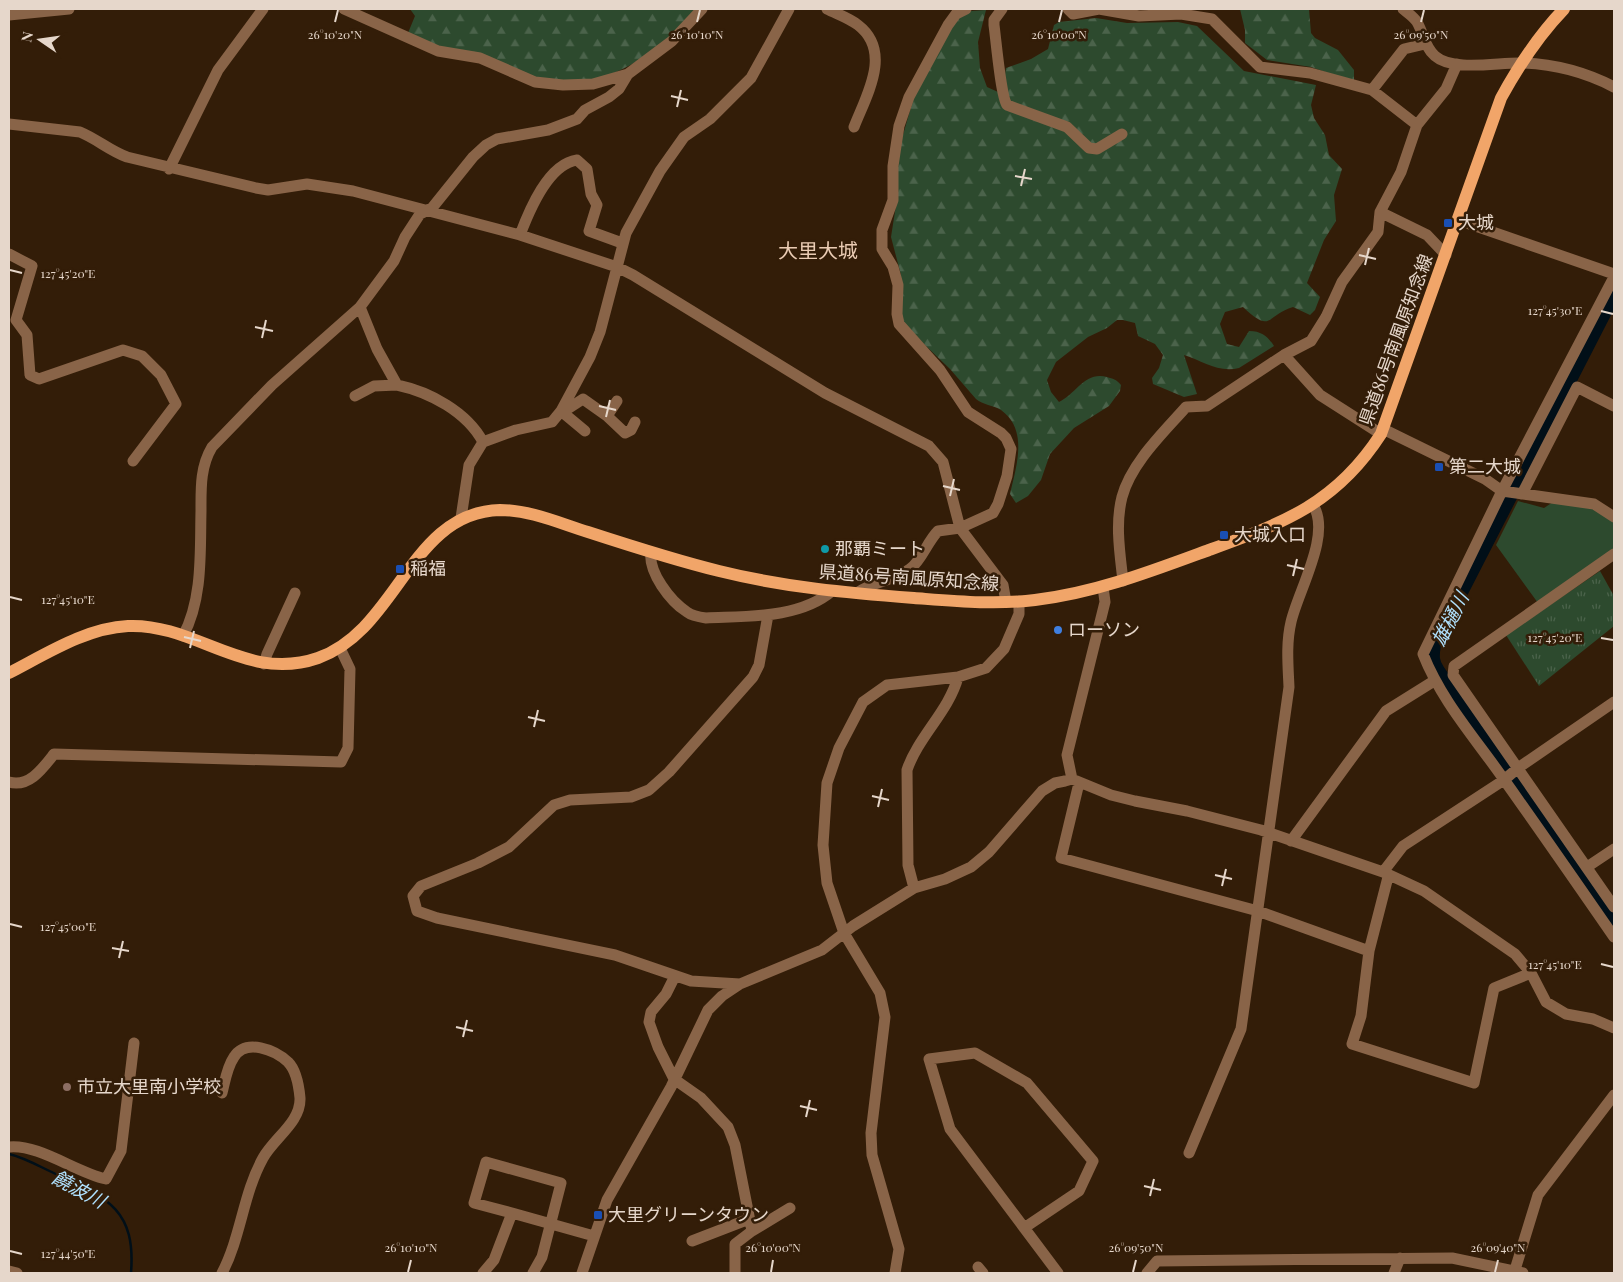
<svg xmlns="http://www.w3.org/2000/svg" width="1623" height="1282" font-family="'Playfair Display','Noto Sans JP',serif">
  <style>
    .grass { fill: url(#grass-tufts) }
    .forest { fill: url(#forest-firs) }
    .park { fill: #2d4a2e }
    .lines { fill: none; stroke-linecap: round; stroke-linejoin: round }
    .stream { stroke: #010f18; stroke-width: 2.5 }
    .river { stroke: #010f18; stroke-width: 14 }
    .minor { stroke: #896448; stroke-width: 11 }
    .major { stroke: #f1a569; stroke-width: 12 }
    .ticks { fill: none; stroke: #e6d7cb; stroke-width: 2 }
    .transit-dot { fill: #1a4fb4; stroke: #331d08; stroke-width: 2 }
    .culture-dot { fill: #0f9aa8; stroke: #331d08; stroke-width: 2 }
    .shop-dot { fill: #3f7fe0; stroke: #331d08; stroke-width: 2 }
    .education-dot { fill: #8d6e63; stroke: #331d08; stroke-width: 2 }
    .labels { text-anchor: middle; stroke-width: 5; stroke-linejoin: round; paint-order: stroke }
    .poi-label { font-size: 18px; fill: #e6d7cb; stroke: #331d08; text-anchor: start }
    .street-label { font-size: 18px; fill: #e6d7cb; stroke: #331d08 }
    .water-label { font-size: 19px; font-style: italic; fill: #afe0fd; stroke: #331d08 }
    .quarter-label { font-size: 20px; fill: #eacbb3; stroke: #331d08 }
    .ticks-label { font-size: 12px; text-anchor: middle; fill: #e6d7cb; stroke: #331d08; stroke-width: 5; stroke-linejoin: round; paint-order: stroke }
  </style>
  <defs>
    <pattern id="grass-tufts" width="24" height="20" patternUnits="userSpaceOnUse" patternTransform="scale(1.25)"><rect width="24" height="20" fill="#2d4a2e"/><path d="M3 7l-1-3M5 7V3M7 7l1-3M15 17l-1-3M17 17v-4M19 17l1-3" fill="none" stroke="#4b634b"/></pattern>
    <pattern id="forest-firs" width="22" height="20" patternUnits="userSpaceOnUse" patternTransform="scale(1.25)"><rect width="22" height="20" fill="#2d4a2e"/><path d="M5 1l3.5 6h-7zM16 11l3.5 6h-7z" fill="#4b634b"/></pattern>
  </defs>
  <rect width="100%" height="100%" fill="#331d08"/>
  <!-- grass -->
  <path class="grass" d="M1600,571L1614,596V626L1539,686L1506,635Z"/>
  <!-- forest -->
  <path class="forest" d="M410,9H697C660,50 612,89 553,81C532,78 511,70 490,63C462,54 434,46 408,33L415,16Z
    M1240,9H1309L1311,33L1315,38L1338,50L1354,70V82L1311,67L1267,60L1245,43V30Z
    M986,10L978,42L980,68L987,87L998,92L1003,87L1006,68L1031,59L1048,49L1054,25L1059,22L1096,18L1127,23L1178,22L1197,26L1244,71L1316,85L1311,105L1314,118L1325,135L1329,155L1342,169L1334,195L1336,221L1324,240L1307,283L1320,297L1315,310L1310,315L1293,307C1265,316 1272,334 1243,307L1225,312L1220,324L1227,344L1239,347L1249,331C1262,331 1268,337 1274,346L1239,368C1218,373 1203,361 1184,355L1197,394L1184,397L1153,384L1152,378L1159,368L1163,355L1155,344L1138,336L1135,323L1123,320H1117L1107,328L1088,337L1056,362L1047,380L1051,392L1059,402C1076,394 1085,371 1107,377C1113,379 1116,379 1121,385L1120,391L1109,406L1074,428L1050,454L1041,480L1028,496L1016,503L1010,494C1016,467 1029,430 1001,410C993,405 983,405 976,399L950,369L905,326L901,313V275L891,237L897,199L896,159L918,83L957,16L971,11Z"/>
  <!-- park -->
  <path class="park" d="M1556,500L1593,507L1614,521V550L1538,603L1496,545L1518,501L1544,508Z"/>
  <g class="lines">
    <!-- stream -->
    <path class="stream" d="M9,1154C26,1158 42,1168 58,1175C108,1198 136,1210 131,1273"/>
    <!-- river -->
    <path class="river" d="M1614,294L1434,645C1432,656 1432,662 1438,671L1614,923"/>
    <!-- minor -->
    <path class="minor" d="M344,9L438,51L480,58L535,82L563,85L593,84L628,74L672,41L702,9
      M827,9C837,14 849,18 858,25C893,52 866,96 854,127
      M1002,9L994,20V25C996,40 1001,97 1007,105L1067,127L1089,148L1097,149L1122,134
      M1068,9L1073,14L1099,9L1139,16L1181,14L1212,19L1260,67L1310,73L1372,90L1417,125
      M1403,9C1408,13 1414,17 1417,22C1424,34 1424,46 1435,56C1453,72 1499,62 1522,63C1555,64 1585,72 1614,87
      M9,15L69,9
      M1372,90L1404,49L1425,44
      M9,124L80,132C97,139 110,151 127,157L256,188L268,190L307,184L353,191L520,235L617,267L633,275L825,393L929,446L943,462L960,528L1003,585L1006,602
      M169,169L218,70L263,9
      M1380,212L1427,235L1446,255
      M1458,220L1614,274
      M520,235C529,211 548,164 577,160L587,169L591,194L597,205L589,231L622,243
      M9,254L32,266L16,320L27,335L30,375L39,379L123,350L142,356L161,375L176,404L133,461
      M1614,277L1502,491L1423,654C1442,702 1476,739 1505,781C1542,833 1578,885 1614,937
      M360,307L377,349L397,385C430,392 467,412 483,442
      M1284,355L1320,395L1381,434
      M355,396L374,386L397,385
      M561,411L585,431
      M563,412L583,399L607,416L625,433L631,430L635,422
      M607,416L617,401
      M1383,429L1485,479L1502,491L1594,504L1614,517
      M1522,494L1577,387L1614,406
      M461,518L469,465L483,442L516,430L552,422L561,411L590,357L600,332L626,233L660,171L684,137L710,119L751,78L789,9
      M651,552C648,572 670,601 687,612C692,616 699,617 706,618C746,616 799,619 832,591
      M1614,554L1454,666L1453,675L1614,907
      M1123,581C1120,554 1115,524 1122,497C1131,463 1164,432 1186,407L1207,406L1284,355L1311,341L1326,317L1342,282L1378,232L1380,212L1401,172L1417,125L1446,89L1457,64
      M857,593C873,581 894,581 910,569C922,560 927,542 938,531L960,528L993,513L998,504L1007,476L1011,449L1006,438L1001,433L968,412L940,370L899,324L897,314L898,285L893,267L882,249V230L893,200V166L899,126L909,97L948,25L956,14L966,9
      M183,636C203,599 200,552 201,511C201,489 200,467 212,447L272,385L360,307L394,261L405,237L420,214L432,208L473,157L486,145L497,139L548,130L577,119L585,110L609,97L619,89L628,74
      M264,664L267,654L295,593
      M1072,779L1067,755L1105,602L1103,587
      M9,782C29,788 43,768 54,754L341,762L348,748L350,669L340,648
      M1079,783L1061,858L1258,911L1369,951
      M1291,841L1386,711L1434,681
      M1587,867L1614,849
      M1383,872L1403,846L1504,780L1518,768L1614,702
      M1388,877L1369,951L1361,1016L1352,1044L1474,1083L1494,988L1531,973
      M914,888L908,865L907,770C918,737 949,711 958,677
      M675,976L666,994L651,1012L649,1022L658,1047L674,1079L701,1098L728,1127L735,1145L752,1231L735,1244V1273
      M740,984L691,981L615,955L437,918L417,911L413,896L421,886L478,863L509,847L554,805L570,800L631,797L649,790L669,772L753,677L759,665L768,615
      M9,1147C39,1144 75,1172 106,1179L121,1151L134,1043
      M1189,1153L1241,1029L1289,687C1288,665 1286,643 1291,622C1298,591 1332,534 1313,505
      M512,1213L474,1203L486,1162L561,1183L542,1257L533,1273
      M1024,1228L1079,1191L1093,1161L1027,1083L975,1053L929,1059L950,1129L1058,1273
      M752,1231L790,1208
      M692,1241L749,1219
      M978,1267L983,1273
      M9,1271L17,1273
      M222,1273C241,1237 243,1194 263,1158C274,1138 301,1122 300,1098C299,1087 296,1070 288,1062C275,1050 246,1038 234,1057C227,1067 225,1081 222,1093
      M483,1273L494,1260L512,1213L594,1236
      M582,1273L607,1200L671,1087L708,1010L722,996L740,984L822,950L853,926L914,888L945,879L971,867L989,852L1042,791L1055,783L1065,781L1072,779L1111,795L1135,801L1187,811L1261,830L1383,872L1424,891L1515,954L1531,973L1546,1002L1566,1014L1593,1019L1614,1028
      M895,1273L899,1249L872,1155L871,1133L885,1017L880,993L844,933L827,883L823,845L827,783L839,748L863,702L887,685L958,677L986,668L1004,649L1019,614V601
      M1147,1273L1157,1261L1452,1258L1523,1273
      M1394,1273L1400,1258
      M1514,1273L1538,1195L1614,1095"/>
    <!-- major -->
    <path class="major" d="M9,673C46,654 86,628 128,626C196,623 246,683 318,658C398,630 410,512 500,510C530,510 559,523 588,532C631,546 674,560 719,571C783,587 848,593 914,598C954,601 995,605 1035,600C1095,593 1152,571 1209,550C1283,523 1336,504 1381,434L1501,98C1519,65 1538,36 1564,9"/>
  </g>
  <!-- ticks -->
  <path class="ticks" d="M335,22L338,10M697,22L700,10M1059,22L1062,10M1421,22L1424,10M671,96L688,100M677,107L681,90M1015,176L1032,179M1021,186L1025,169M1359,255L1376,259M1365,265L1369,248M10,270L22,273M1601,311L1613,314M255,327L273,331M262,338L266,320M599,406L616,410M606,417L610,400M943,486L960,490M950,496L954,479M1287,565L1304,569M1293,576L1297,559M10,597L22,600M184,637L201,641M1601,638L1613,640M190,648L194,631M528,717L545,721M534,727L538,710M872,796L889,800M878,807L882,789M1215,875L1232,879M1222,886L1226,869M10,924L22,927M112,948L129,951M119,958L123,941M1601,964L1613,967M456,1027L473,1031M463,1037L467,1020M800,1106L817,1110M806,1117L810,1100M1144,1186L1161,1190M1150,1196L1154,1179M10,1251L22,1254M408,1272L411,1260M771,1272L773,1260M1133,1272L1136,1260M1495,1272L1498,1260"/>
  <!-- markers -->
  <g class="transit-dot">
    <rect x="1443" y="218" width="10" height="10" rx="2.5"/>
    <rect x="1434" y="462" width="10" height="10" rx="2.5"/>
    <rect x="1219" y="530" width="10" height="10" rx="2.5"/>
    <rect x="395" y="564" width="10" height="10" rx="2.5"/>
    <rect x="593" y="1210" width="10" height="10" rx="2.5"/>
  </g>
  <circle class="culture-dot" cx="825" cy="549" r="5"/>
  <circle class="shop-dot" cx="1058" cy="630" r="5"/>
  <circle class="education-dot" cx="67" cy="1087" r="5"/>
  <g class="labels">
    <!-- poi labels -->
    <g class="poi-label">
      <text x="1458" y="229">大城</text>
      <text x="1449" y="473">第二大城</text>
      <text x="1234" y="541">大城入口</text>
      <text x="835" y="555">那覇ミート</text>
      <text x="410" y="575">稲福</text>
      <text x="1068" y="636">ローソン</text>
      <text x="77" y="1093">市立大里南小学校</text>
      <text x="608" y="1221">大里グリーンタウン</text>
    </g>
    <!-- street labels -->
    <g class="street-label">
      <text transform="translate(1396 340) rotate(-70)" y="6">県道86号南風原知念線</text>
      <text transform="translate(909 578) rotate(4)" y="6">県道86号南風原知念線</text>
    </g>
    <!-- water labels -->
    <g class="water-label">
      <text transform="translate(1450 619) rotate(-63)" y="7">雄樋川</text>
      <text transform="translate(79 1189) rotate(28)" y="7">饒波川</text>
    </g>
    <!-- quarter labels -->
    <g class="quarter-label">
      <text x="818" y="258">大里大城</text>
    </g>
  </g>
  <g class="ticks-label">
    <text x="335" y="39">26°10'20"N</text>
    <text x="697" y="39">26°10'10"N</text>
    <text x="1059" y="39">26°10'00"N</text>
    <text x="1421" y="39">26°09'50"N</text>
    <text x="68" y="278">127°45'20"E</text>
    <text x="1555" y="315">127°45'30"E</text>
    <text x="68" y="604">127°45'10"E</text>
    <text x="1555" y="642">127°45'20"E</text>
    <text x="68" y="931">127°45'00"E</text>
    <text x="1555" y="969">127°45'10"E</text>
    <text x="411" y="1252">26°10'10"N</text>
    <text x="773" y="1252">26°10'00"N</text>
    <text x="1136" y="1252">26°09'50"N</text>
    <text x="1498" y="1252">26°09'40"N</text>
    <text x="68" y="1258">127°44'50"E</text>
  </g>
  <!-- border -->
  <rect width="1623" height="1282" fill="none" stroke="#e6d7cb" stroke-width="20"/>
  <!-- north arrow -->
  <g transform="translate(40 40) rotate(283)" stroke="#331d08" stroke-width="4" paint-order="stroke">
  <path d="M0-4L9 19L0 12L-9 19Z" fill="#e6d7cb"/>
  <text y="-8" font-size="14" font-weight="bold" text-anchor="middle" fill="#e6d7cb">N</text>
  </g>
</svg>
